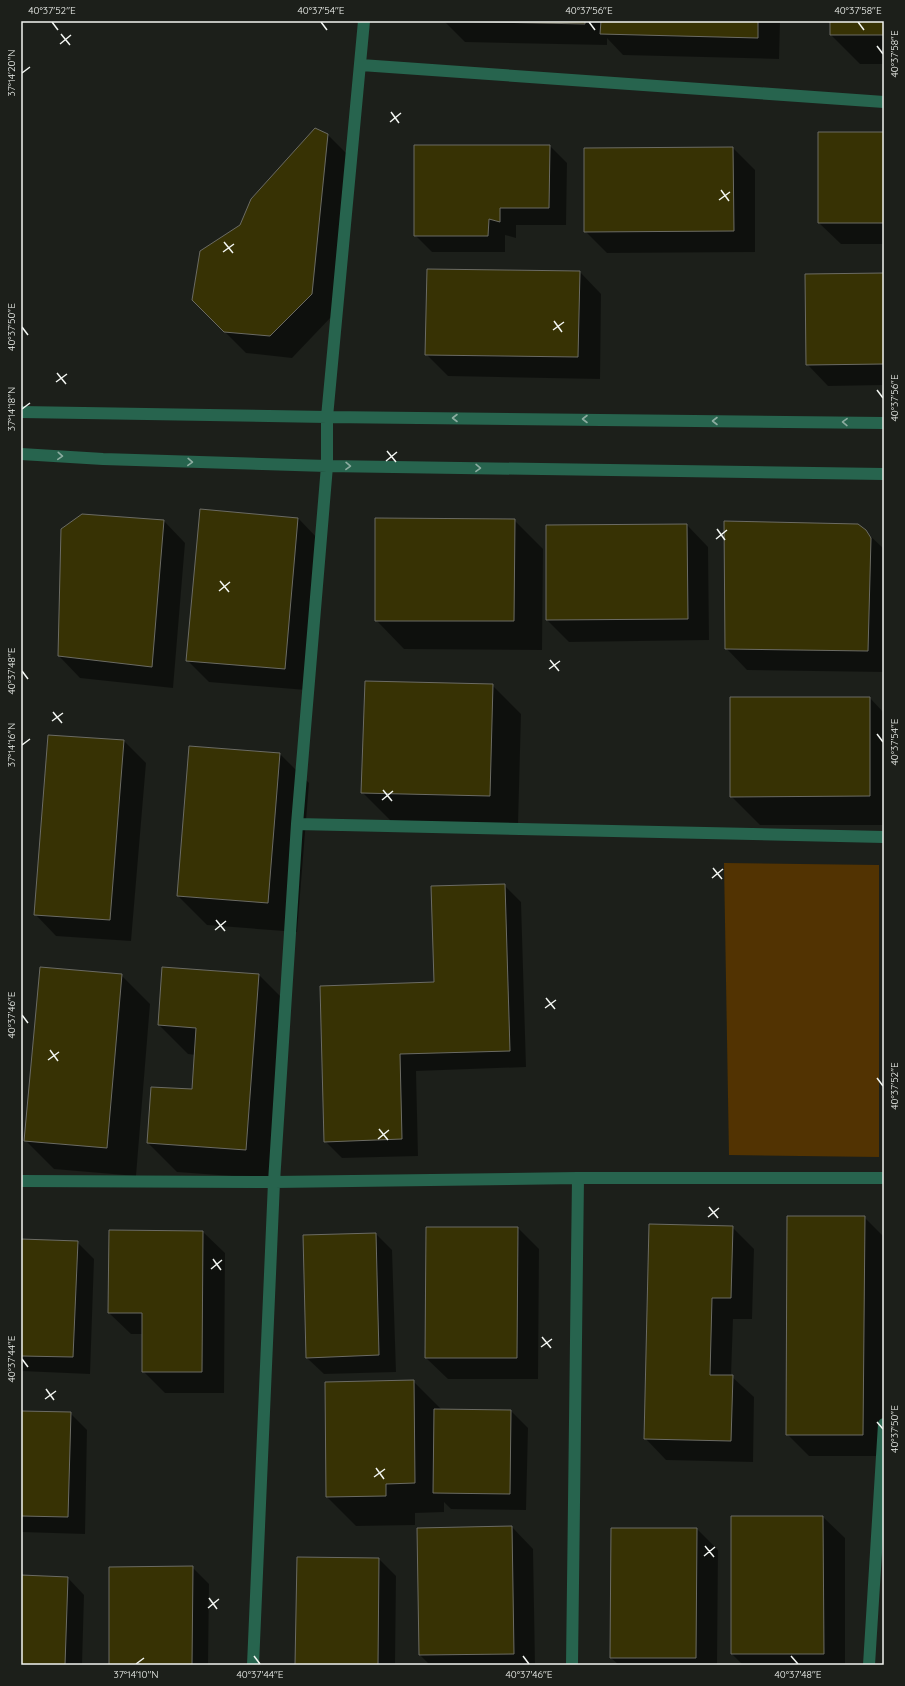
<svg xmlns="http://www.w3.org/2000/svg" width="905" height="1686" font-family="Quicksand,sans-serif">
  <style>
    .green { fill: #523302 }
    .shadow { fill: #0007 }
    .building { fill: #373204; stroke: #6b6b64 }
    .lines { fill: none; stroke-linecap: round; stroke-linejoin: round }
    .minor { stroke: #27644e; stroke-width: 12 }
    .oneway { stroke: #8caca0 }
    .ticks { fill: none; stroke: #f2f5f1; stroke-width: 1.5 }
    .neatline { fill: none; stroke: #f2f5f1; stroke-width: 1.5 }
    .ticks-label { font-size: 10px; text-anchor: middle; fill: #f2f5f1 }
  </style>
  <rect width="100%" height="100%" fill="#1c1f1a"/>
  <!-- green -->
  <path class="green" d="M724,863L879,865V1157L729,1155Z"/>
  <!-- shadow -->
  <path class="shadow" d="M444,21H780L779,59L623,55L607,38V45L465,42Z
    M831,21H884V64H860L831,35Z
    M884,133V244H841L819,223Z
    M327,134L349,156L333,315L292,358L246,353L224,331L241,225Z
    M550,146L567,163L566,225H516V238L505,235V252H432L415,235Z
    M733,148L755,170V252L607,253L585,231Z
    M580,272L601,294L600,379L448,376L426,354Z
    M884,274V385L828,386L807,364Z
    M298,518L319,540L306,690L209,682L187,660Z
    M514,520L543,549L542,650L404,649L376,620Z
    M164,521L185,543L173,688L80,678L59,656Z
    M687,525L708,547L709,640L569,642L547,620Z
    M865,531L884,549V672L747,670L726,648Z
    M492,685L521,714L518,825L391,821L362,792Z
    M870,698L884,713V825H760L731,796Z
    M49,736L124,741L146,763L131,941L56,936L35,914Z
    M280,754L309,783L297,932L207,925L178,896Z
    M504,885L521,902L526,1067L416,1071L418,1156L342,1158L325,1141Z
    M121,975L150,1004L136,1176L54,1169L25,1140Z
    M259,975L288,1004L275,1179L177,1172L148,1143L193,1090L196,1055L188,1054L159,1025Z
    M864,1217L884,1237V1456H809L787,1434Z
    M732,1227L754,1249L752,1319H733L731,1376L754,1397L753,1462L666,1460L645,1438Z
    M518,1228L539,1249L538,1379H448L426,1358Z
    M110,1231L203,1232L225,1253L224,1393H165L143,1371V1334H131L109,1313Z
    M376,1234L392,1250L396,1372L324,1374L307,1358Z
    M21,1240L77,1242L94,1259L90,1374L21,1371Z
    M413,1381L443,1411H511L528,1428L526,1510L451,1509L444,1502V1512L415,1513V1525L356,1526L327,1497Z
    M21,1412L70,1413L87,1430L85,1534L21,1532Z
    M732,1517H823L845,1538V1665H743L732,1654Z
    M512,1527L533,1549L535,1665H430L420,1655Z
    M697,1529L718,1550L717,1665H619L611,1658Z
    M379,1559L396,1576L395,1665H296Z
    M192,1567L209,1584L208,1665H110Z
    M21,1576L68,1578L84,1595L82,1665H21Z"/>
  <!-- building -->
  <path class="building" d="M442,21H585V24Z
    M601,21H758V38L600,34Z
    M830,21H884V35H830Z
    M315,128L328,134L312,294L270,336L224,332L192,300L200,251L240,225L251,199Z
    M818,132H884V223H818Z
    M414,145H550L549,208H500V222L489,219L488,236H414Z
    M733,147L734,231L584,232V148Z
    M427,269L580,271L578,357L425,355Z
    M884,273V364L806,365L805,274Z
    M200,509L298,518L285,669L186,661Z
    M82,514L164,520L152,667L58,656L61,529Z
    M375,518L515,519L514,621H375Z
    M724,521L858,524L866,530L871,538L868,651L725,649Z
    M687,524L688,619L546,620V525Z
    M365,681L493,684L490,796L361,793Z
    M730,697H870V796L730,797Z
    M48,735L124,740L110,920L34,915Z
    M189,746L280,753L268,903L177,896Z
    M505,884L510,1051L400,1054L402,1139L324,1142L320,986L434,982L431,886Z
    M40,967L122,974L107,1148L24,1141Z
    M162,967L259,974L246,1150L147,1143L151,1087L192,1089L196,1028L158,1025Z
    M787,1216H865L863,1435H786Z
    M649,1224L733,1226L731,1298H712L710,1375H733L731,1441L644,1439Z
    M426,1227H518L517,1358H425Z
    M109,1230L203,1231L202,1372H142V1313H108Z
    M376,1233L379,1355L306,1358L303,1235Z
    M21,1239L78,1241L73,1357L21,1356Z
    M414,1380L415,1483L386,1484V1496L326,1497L325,1382Z
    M434,1409L511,1410L510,1494L433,1493Z
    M21,1411L71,1412L68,1517L21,1516Z
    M731,1516H823L824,1654H731Z
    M512,1526L514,1654L419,1655L417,1528Z
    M611,1528H697L696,1658H610Z
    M297,1557L379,1558L378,1665H295Z
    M193,1566L192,1665H109V1567Z
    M21,1575L68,1577L65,1665H21Z"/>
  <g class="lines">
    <!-- minor -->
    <path class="minor" d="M361,65L884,102
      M21,412L327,417L884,423
      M21,454L103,459L327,466L884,474
      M297,824L884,837
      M21,1181L274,1182L578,1178H884
      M253,1665L274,1182L297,824L327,466V417L364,21
      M572,1665L578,1178
      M869,1665L884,1424"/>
  </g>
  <!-- one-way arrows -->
  <defs><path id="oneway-chevron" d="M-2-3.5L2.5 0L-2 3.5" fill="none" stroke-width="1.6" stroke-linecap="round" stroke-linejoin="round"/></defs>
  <g class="oneway">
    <use href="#oneway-chevron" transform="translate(455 418) rotate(-180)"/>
    <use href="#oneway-chevron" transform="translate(585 419) rotate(-180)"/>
    <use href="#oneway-chevron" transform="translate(715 421) rotate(-180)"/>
    <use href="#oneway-chevron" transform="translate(845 422) rotate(-179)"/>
    <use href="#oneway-chevron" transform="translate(60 456) rotate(4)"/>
    <use href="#oneway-chevron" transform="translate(190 462) rotate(2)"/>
    <use href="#oneway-chevron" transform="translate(348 466) rotate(1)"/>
    <use href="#oneway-chevron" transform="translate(478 468) rotate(1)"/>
  </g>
  <!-- ticks -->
  <path class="ticks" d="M52,22L58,30M321,22L327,30M589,22L595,30M858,22L864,30M61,34L70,45M60,44L71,35M877,46L883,54M22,73L30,67M391,112L399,123M390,122L401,113M721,190L729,201M719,200L730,192M224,242L233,253M223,252L234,244M554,321L562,332M22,327L28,335M553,330L564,322M57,373L66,384M56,382L67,374M877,390L883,398M22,409L30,403M387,451L396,462M386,461L397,452M717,529L725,540M716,539L727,530M220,581L229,592M219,591L230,582M550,660L559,671M549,669L560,661M22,671L28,679M53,712L62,723M52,721L63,713M877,734L883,742M22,745L30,739M383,790L392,801M382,800L393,791M713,868L722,879M712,878L723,869M216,920L225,931M215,930L226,921M546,998L555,1009M545,1008L556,1000M22,1015L28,1023M50,1050L58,1061M48,1060L59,1052M877,1078L883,1086M379,1129L388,1140M378,1139L389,1130M709,1207L718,1218M708,1217L719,1208M213,1259L221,1270M211,1269L222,1260M542,1337L551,1348M541,1347L552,1339M22,1359L28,1367M46,1389L54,1400M45,1399L56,1391M877,1422L883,1429M376,1468L384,1479M374,1477L385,1469M705,1546L714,1557M704,1556L715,1547M209,1598L217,1609M208,1608L219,1599M254,1656L260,1664M523,1656L529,1664M791,1656L798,1664M136,1664L144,1658"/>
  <!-- border -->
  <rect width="905" height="1686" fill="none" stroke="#1c1f1a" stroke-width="44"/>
  <rect x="22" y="22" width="861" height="1642" class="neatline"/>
  <g class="ticks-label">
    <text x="52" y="14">40°37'52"E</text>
    <text x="321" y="14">40°37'54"E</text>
    <text x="589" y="14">40°37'56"E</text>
    <text x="858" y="14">40°37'58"E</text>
    <text transform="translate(894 54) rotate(-90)" y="4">40°37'58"E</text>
    <text transform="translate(11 73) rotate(-90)" y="4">37°14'20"N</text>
    <text transform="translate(11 327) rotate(-90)" y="4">40°37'50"E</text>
    <text transform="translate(894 398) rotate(-90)" y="4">40°37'56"E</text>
    <text transform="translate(11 409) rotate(-90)" y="4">37°14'18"N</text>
    <text transform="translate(11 671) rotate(-90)" y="4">40°37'48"E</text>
    <text transform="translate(894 742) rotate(-90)" y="4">40°37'54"E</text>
    <text transform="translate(11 745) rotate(-90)" y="4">37°14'16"N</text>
    <text transform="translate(11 1015) rotate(-90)" y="4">40°37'46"E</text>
    <text transform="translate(894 1086) rotate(-90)" y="4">40°37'52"E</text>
    <text transform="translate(11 1359) rotate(-90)" y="4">40°37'44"E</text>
    <text transform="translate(894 1429) rotate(-90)" y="4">40°37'50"E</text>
    <text x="136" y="1678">37°14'10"N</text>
    <text x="260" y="1678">40°37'44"E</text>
    <text x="529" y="1678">40°37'46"E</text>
    <text x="798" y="1678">40°37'48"E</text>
  </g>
</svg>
